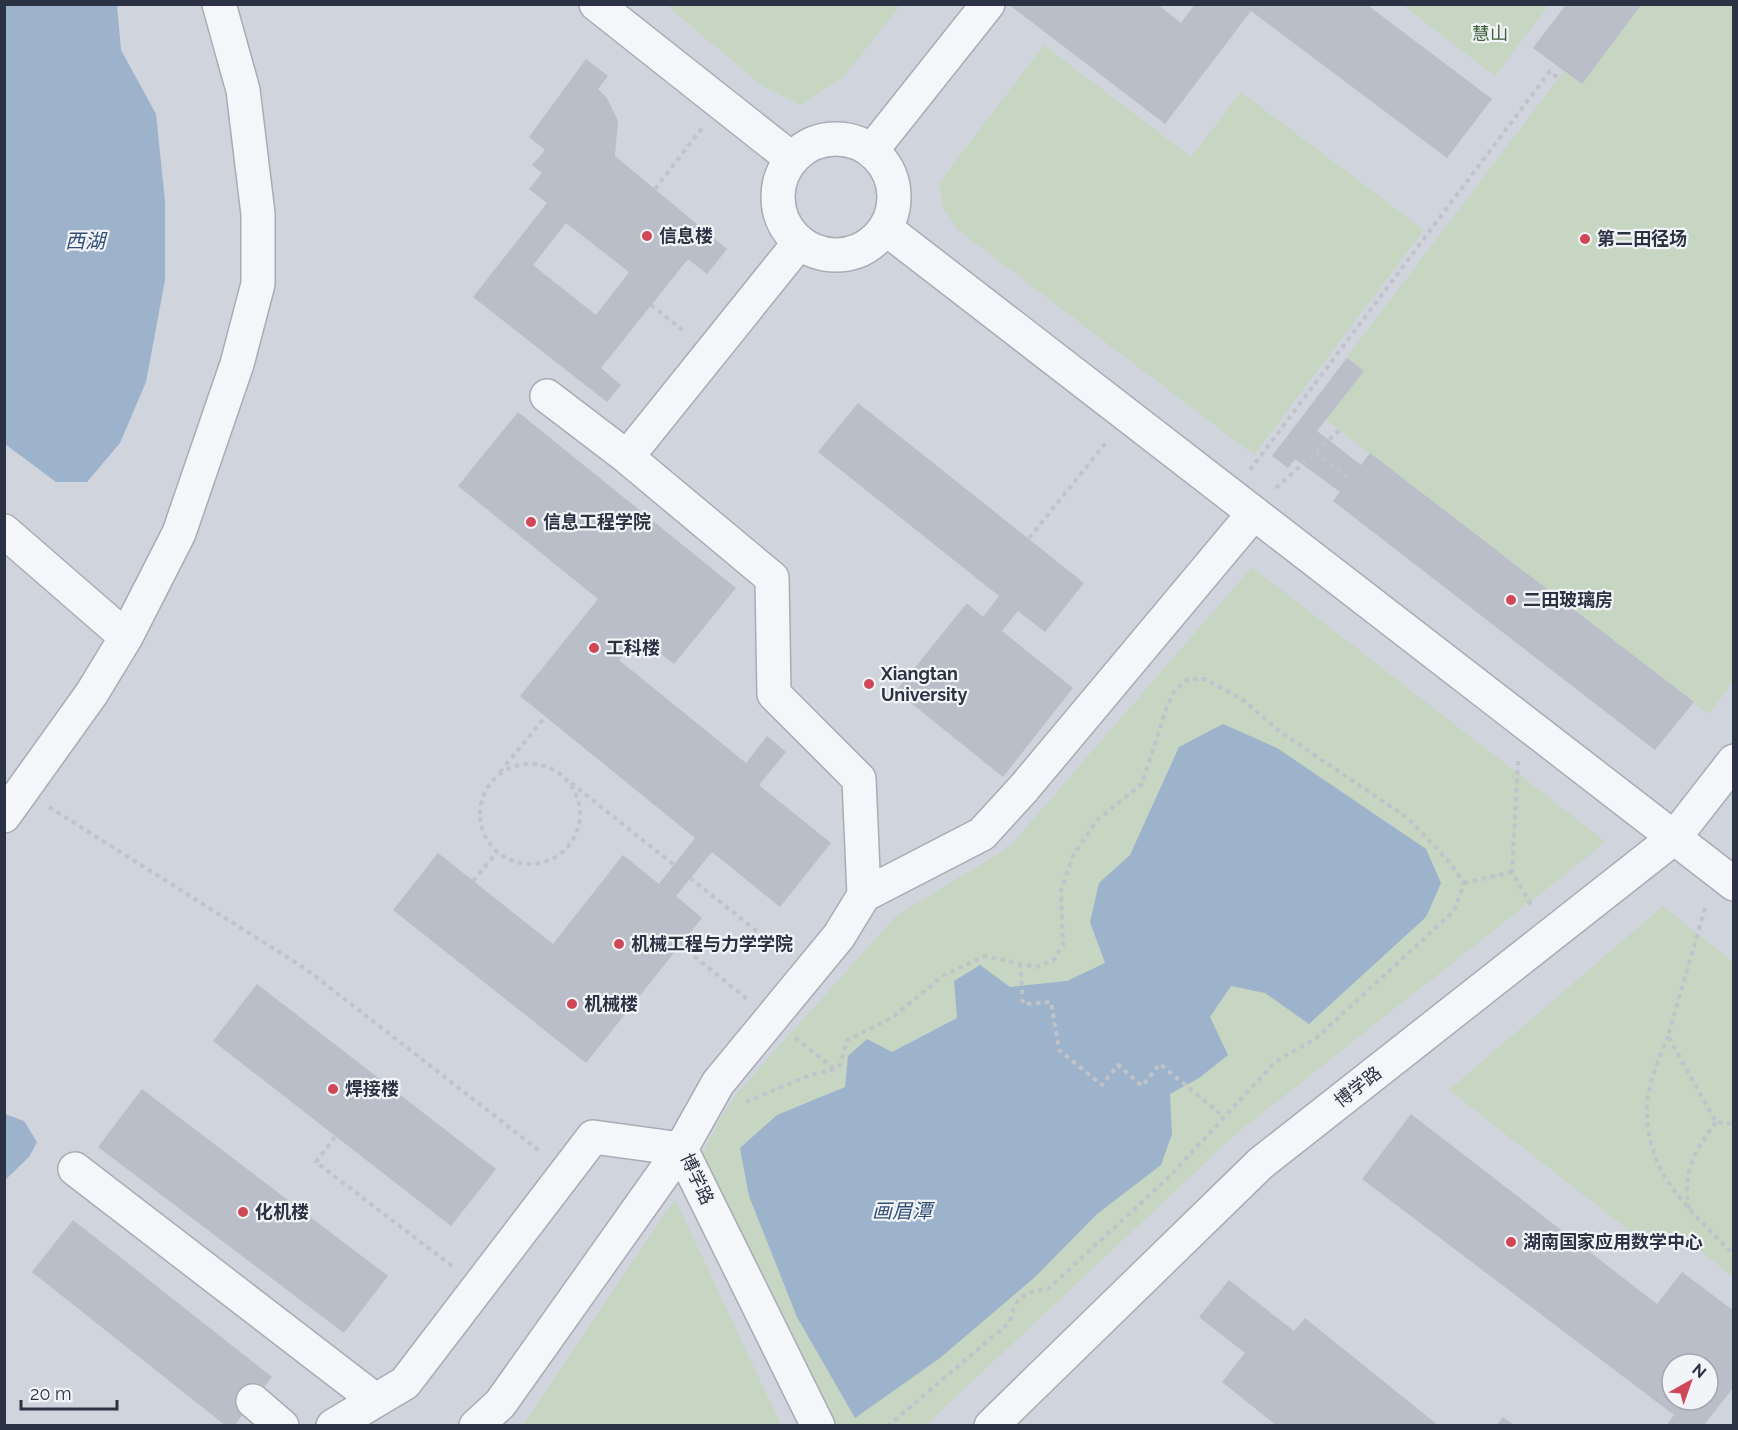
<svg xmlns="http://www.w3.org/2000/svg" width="1738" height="1430" font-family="Raleway,'Noto Sans SC',sans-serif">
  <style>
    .built { fill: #d0d4dd; fill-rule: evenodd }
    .green { fill: #c7d5c3 }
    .water { fill: #9db2cb }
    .building { fill: #b9bec8; fill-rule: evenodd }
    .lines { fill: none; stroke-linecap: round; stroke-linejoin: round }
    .minor-casing { stroke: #a7acb5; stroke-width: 36 }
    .path { stroke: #c0c3ca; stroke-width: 4; stroke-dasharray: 4.5 4.5; stroke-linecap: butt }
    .minor { stroke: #f5f6f9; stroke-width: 33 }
    .poi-dot { fill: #d04758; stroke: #f2f4f8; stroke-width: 2 }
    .labels { text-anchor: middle; stroke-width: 4.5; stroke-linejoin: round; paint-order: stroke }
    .park-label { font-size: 18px; fill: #3e5f37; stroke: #f2f4f8 }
    .poi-label { font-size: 18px; font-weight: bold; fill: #2a3243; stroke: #f2f4f8; text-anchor: start }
    .street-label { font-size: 18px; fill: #2a3243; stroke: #f2f4f8 }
    .water-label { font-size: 20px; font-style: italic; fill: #335078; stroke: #f2f4f8 }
  </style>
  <rect width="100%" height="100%" fill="#e2e5eb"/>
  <!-- built -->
  <path class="built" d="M5,5H1733V1425L5,1426ZM1672,1364H1708V1400H1672Z"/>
  <!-- green -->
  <path class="green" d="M666,5H901L843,78L800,105L764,87Z
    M1402,5H1549L1495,76Z
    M1566,5H1733L1734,680L1709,714L1309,407L1564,71L1533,48Z
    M1044,45L1191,157L1241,92L1424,230L1254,455L958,230L943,207L939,183Z
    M1252,567L1606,842L1237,1133L926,1425H836L701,1157L720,1119L737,1093L896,916L1009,847Z
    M1663,906L1733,962V1277L1676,1231L1658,1253L1449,1090Z
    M675,1199L781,1425H523Z"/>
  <!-- water -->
  <path class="water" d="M5,4L117,5L121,50L156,114L165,201V280L146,382L120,443L87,482H56L5,444Z
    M1223,724L1277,748L1426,849L1441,883L1426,917L1309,1024L1265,993L1231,986L1210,1017L1228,1055L1199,1078L1170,1094L1172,1134L1161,1165L1097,1214L1035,1277L940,1358L855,1418L797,1317L749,1196L740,1148L777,1115L845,1087L848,1056L867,1039L892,1052L957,1018L954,981L980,965L1010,987L1067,981L1105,963L1090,922L1099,883L1130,855L1179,747Z
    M5,1114L24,1121L37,1142L29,1157L5,1180Z"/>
  <!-- building -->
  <path class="building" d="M1008,4H1157L1181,23L1195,4H1366L1492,99L1447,158L1251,11L1165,124Z
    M1566,5H1641L1582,84L1533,48Z
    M586,59L608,76L598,89L607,98L618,121L615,156L727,249L707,274L688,259L601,368L621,385L607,402L473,297L547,203L529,189L542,173L532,165L545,150L529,137ZM566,223L629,272L596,315L533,265Z
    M1347,358L1364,371L1317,431L1361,465L1370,453L1694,702L1655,750L1333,501L1340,492L1295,459L1288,468L1272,456Z
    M858,403L1084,583L1045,632L1018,611L1002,631L1073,688L1003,777L896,691L967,603L983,617L999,596L818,452Z
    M518,412L736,588L674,664L639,636L619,660L746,763L767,736L786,752L759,785L831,843L780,907L712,852L676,896L702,918L586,1063L393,910L438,853L553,944L623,855L659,884L695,838L520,696L598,599L458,486Z
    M257,984L496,1169L451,1226L213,1041Z
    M142,1089L388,1276L344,1333L98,1147Z
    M1411,1114L1657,1304L1682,1272L1734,1311V1387L1703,1426H1666L1674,1415L1362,1179ZM1672,1364H1708V1400H1672Z
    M73,1220L272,1377L234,1426H226L32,1272Z
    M1229,1280L1294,1331L1305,1318L1439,1426H1277L1222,1382L1245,1353L1199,1317Z
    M1503,1417L1515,1426H1496Z"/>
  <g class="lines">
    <!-- minor casing -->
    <g class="minor-casing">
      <path id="minor" d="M596,4L792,159
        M778 197a58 58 0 1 1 116 0a58 58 0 1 1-116 0Z
        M872,150L988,4
        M885,228L1734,884
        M547,396L627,457L772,578L774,694L859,779L864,895
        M627,457L799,243
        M4,531L126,637
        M4,816L92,693L126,637L179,533L237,364L258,284V214L243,90L219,4
        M864,895L982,834L1024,788L1254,513
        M75,1169L374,1399
        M253,1401L282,1426
        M333,1426L405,1383L593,1137L681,1149L500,1404L476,1426
        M818,1426L681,1149L718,1083L839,936L864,895
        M991,1426L1261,1163L1674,838L1734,761"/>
    </g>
    <!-- path -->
    <path class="path" d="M655,189L702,128
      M651,305L685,332
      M1316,452L1350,479
      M1250,470L1550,71L1558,78
      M1276,488L1340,430
      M1029,538L1108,440
      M1518,761L1512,872L1532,907
      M480 814a50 50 0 1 1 100 0a50 50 0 1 1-100 0Z
      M500,772L545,717
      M571,783L674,865
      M49,807L306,969L541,1152
      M690,878L783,952
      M473,881L497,852
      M1464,883L1512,872
      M1705,908L1668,1036L1716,1122L1734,1124
      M680,945L747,999
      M1020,963L1023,1004L1051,1002L1059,1050L1102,1085L1118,1065L1142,1086L1160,1064L1223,1116
      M1668,1036C1660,1058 1647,1084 1647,1108C1646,1176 1691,1210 1734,1255
      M795,1038L835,1069
      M746,1102L810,1075L835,1069L840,1065L847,1040L893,1017L944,975L985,956L1036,967L1053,961L1063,945L1061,891L1073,856L1098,819L1142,784L1167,706L1175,690L1188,679H1205L1243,700L1279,731L1409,819L1450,863L1464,883L1454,911L1315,1039L1275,1062L1169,1177L1048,1289C1024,1291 1014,1299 1010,1322L888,1426
      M335,1137L316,1162L452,1266
      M1689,1209C1682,1171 1694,1152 1716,1122"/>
    <!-- minor -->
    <use href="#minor" class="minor"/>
  </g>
  <!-- markers -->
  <g class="poi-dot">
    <circle cx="647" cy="236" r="6"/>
    <circle cx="1585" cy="239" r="6"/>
    <circle cx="531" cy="522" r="6"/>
    <circle cx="1511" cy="600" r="6"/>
    <circle cx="594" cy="648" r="6"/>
    <circle cx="869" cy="684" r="6"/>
    <circle cx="619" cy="944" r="6"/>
    <circle cx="572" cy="1004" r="6"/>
    <circle cx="333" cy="1089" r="6"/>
    <circle cx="243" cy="1212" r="6"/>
    <circle cx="1511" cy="1242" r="6"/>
  </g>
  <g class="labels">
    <!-- park labels -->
    <g class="park-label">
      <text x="1490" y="40">慧山</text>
    </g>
    <!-- poi labels -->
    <g class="poi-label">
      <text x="659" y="242">信息楼</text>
      <text x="1597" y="245">第二田径场</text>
      <text x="543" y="528">信息工程学院</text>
      <text x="1523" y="606">二田玻璃房</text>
      <text x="606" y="654">工科楼</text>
      <text x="881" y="680">Xiangtan<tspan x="881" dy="21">University</tspan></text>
      <text x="631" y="950">机械工程与力学学院</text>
      <text x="584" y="1010">机械楼</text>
      <text x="345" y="1095">焊接楼</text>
      <text x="255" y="1218">化机楼</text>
      <text x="1523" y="1248">湖南国家应用数学中心</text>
    </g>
    <!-- street labels -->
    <g class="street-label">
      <text transform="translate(1358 1087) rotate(-38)" y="6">博学路</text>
      <text transform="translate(697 1179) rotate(65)" y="6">博学路</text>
    </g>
    <!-- water labels -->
    <g class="water-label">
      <text x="85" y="248">西湖</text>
      <text x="902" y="1218">画眉潭</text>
    </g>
  </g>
  <!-- border -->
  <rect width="1738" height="1430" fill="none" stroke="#2a3243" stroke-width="12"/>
  <!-- north arrow -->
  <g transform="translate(1690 1382) rotate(40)"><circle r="28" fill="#f2f4f8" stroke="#a2a6b0" stroke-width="1.5"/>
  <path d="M0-4.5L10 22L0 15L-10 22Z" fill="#d04758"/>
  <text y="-9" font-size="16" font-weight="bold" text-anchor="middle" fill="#2a3243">N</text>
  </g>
  <!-- scale -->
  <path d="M21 1400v9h96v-9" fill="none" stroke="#2a3243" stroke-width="3"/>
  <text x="30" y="1400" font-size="18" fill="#2a3243" stroke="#f2f4f8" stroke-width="4.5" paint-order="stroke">20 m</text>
</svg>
